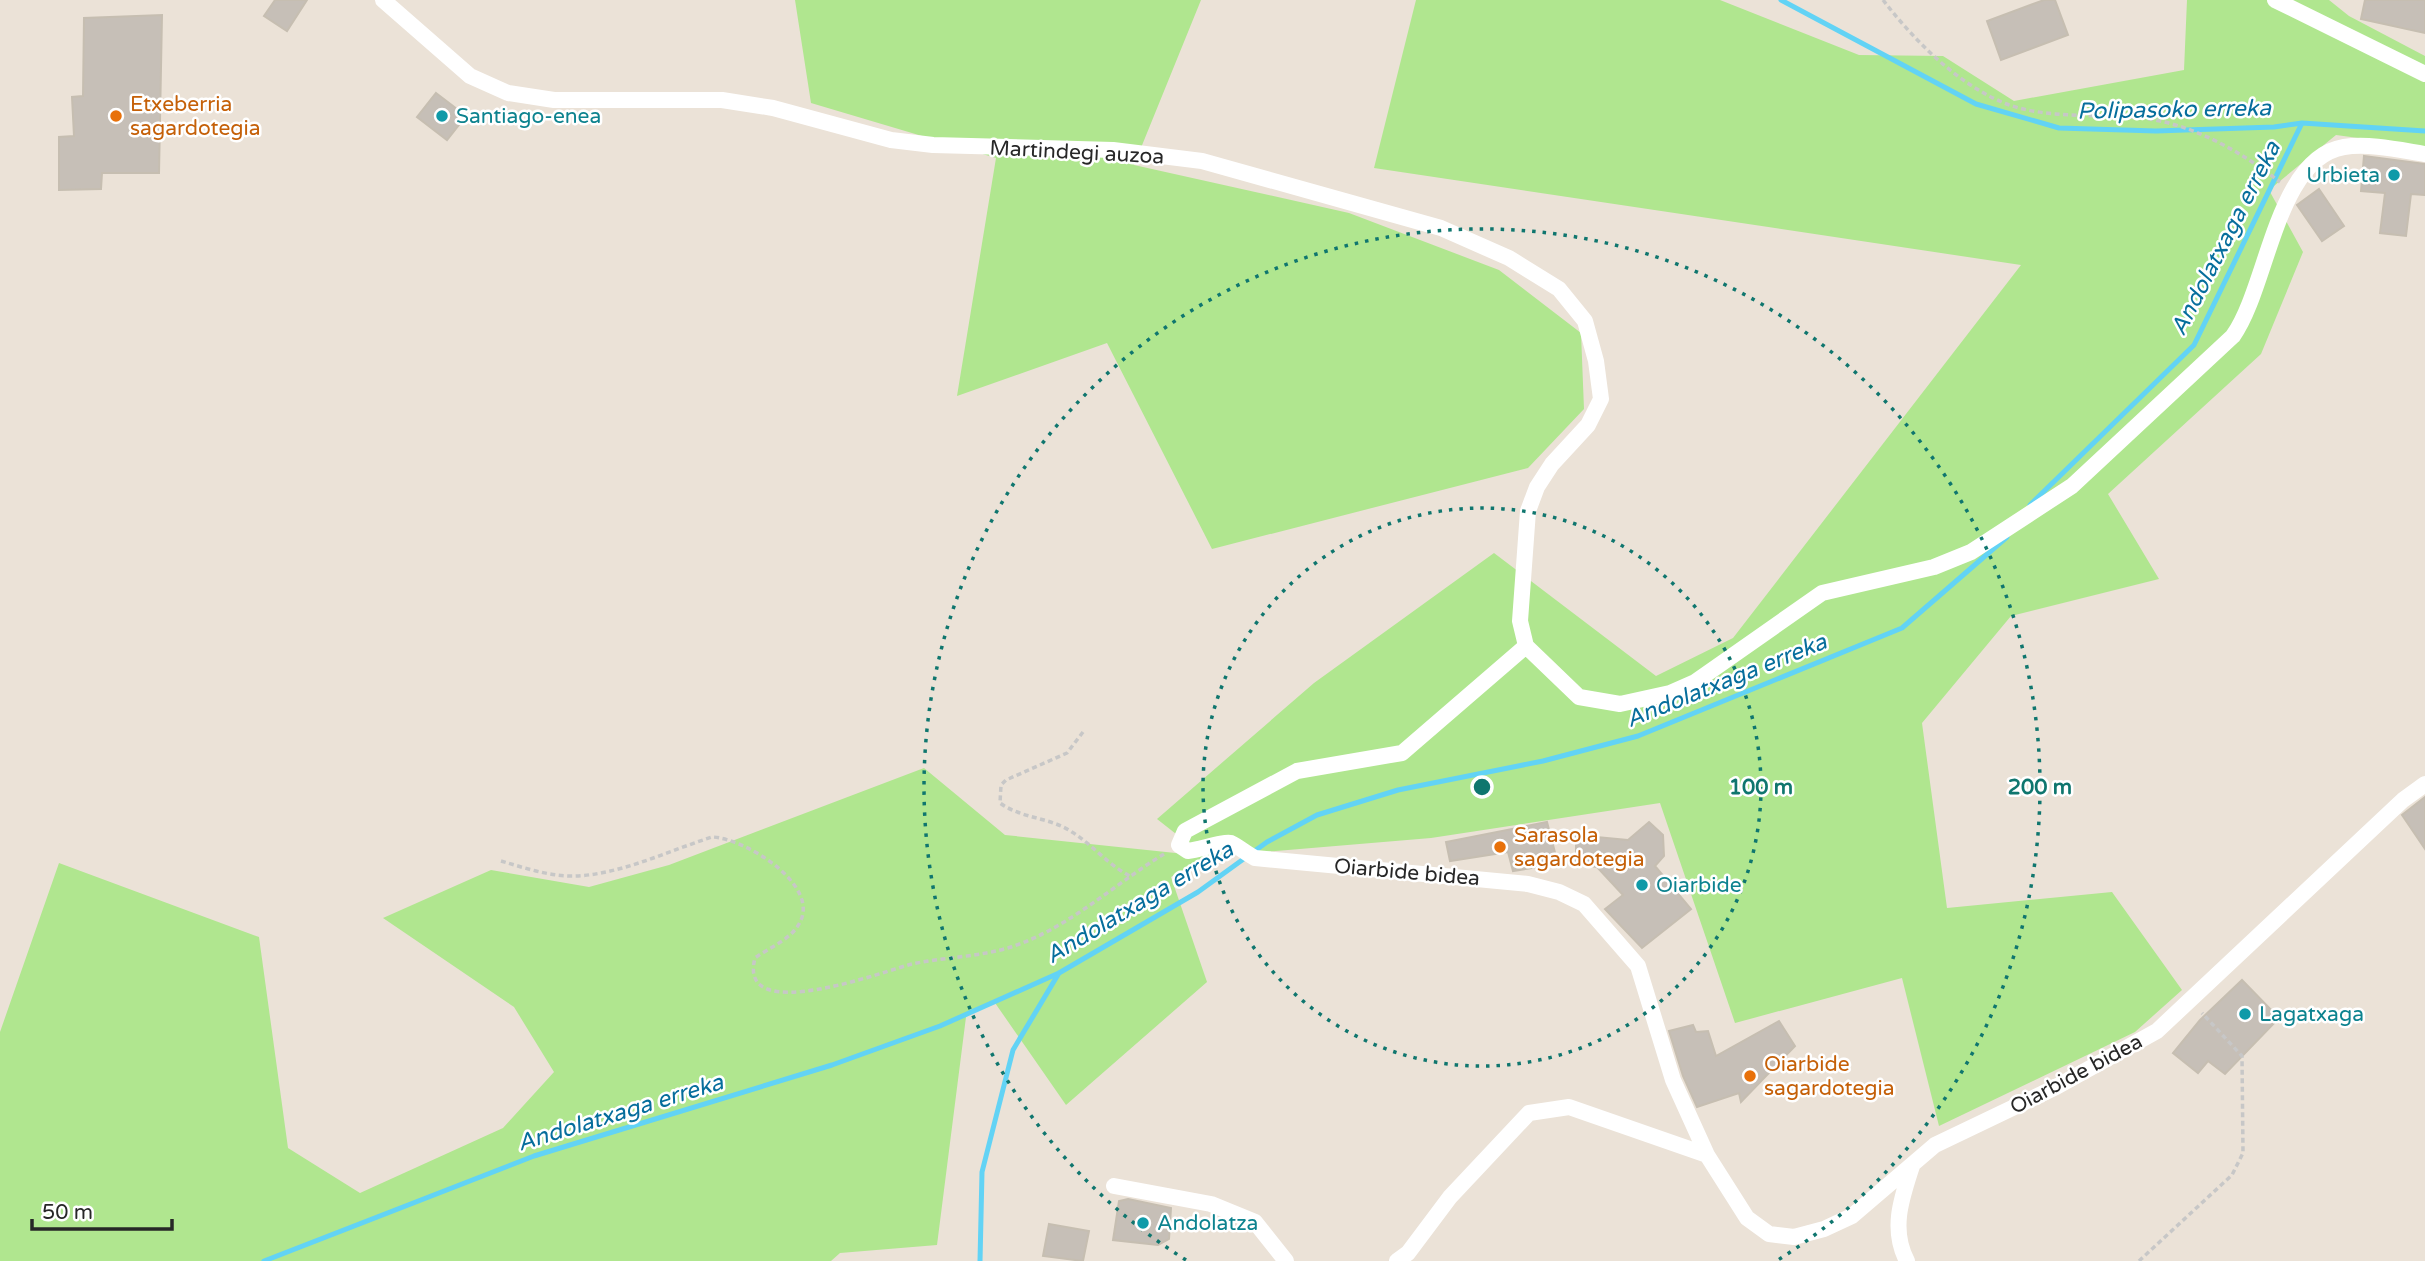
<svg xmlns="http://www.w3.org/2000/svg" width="2425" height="1261" font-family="'Varela Round',sans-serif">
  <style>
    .green { fill: #b0e68f }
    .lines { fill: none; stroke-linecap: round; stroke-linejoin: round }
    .stream { stroke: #62d3f5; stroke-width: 5 }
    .building { fill: #c6bfb7; stroke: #c6beb1; stroke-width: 2 }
    .path { stroke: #c7c7c7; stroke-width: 3.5; stroke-dasharray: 5 3.5; stroke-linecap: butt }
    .street { stroke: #fff; stroke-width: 16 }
    .ring { fill: none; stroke: #0f766e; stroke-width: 3.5; stroke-dasharray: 3.5 7 }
    .food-dot { fill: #e8710a; stroke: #fff; stroke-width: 2.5 }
    .culture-dot { fill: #0f9aa8; stroke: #fff; stroke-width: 2.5 }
    .labels { text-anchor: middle; stroke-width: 5; stroke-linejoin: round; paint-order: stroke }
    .food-label { font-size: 21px; fill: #c56008; stroke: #fff; text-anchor: start }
    .culture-label { font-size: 21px; fill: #0d838f; stroke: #fff; text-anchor: start }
    .street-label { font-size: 21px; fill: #272727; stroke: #fff }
    .water-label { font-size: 23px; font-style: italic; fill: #066e9c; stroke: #fff }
    .centre { fill: #0f766e; stroke: #fff; stroke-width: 3.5 }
    .ring-label { font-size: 21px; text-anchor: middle; font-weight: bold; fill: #0f766e; stroke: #fff; stroke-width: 5; stroke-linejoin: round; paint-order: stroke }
  </style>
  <rect width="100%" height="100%" fill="#ebe2d7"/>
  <!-- green -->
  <path class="green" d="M795,0H1201L1134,165L1349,213L1499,270L1581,333L1584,409L1528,468L1212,549L1107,343L957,396L996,158L811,103Z
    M1416,0H1720L1859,55L1943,56L2014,101L2184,70L2187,0H2329L2349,16L2425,56V147L2336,135L2269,190L2303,252L2261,354L2108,494L2159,579L2011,616L1922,723L1947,908L2112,892L2182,990L2135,1032L1939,1126L1902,978L1735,1023L1660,803L1431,838L1205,857L1171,877L1207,982L1066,1105L993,1000L966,1017L937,1245L840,1253L831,1261H0V1032L59,863L259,937L288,1148L360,1193L503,1128L554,1072L514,1007L383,918L491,870L589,887L669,865L924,768L1005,835L1204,856L1157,819L1314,683L1494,553L1656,676L1733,638L2021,265L1374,168Z"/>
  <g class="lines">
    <!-- stream -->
    <path class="stream" d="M1781,0L1976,104L2059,128L2156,131L2274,127L2302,123L2425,131
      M2030,505L2194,345L2302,123
      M264,1261L534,1156L832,1065L940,1026L1059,973L1198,892L1267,842L1317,815L1398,790L1543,761L1638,736L1902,628L2007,537
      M980,1261L982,1172L1013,1050L1059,973"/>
  </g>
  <!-- building -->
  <path class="building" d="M275,0H307L287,31L264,16Z
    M2044,0H2055L2068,35L2001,60L1987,21Z
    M2365,0H2425V33L2361,19Z
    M162,15L159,173H102L101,189L59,190V137L74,136L72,97L83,96L84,18Z
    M436,93L466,116L447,140L417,117Z
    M2364,156L2425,164V195L2411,194L2406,236L2380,233L2385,193L2361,191Z
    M2319,189L2344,226L2322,241L2297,205Z
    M2425,797V849L2402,815Z
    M1547,822L1558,864L1513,871L1508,852L1450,861L1446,842Z
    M1649,822L1663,835L1664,856L1655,866L1691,909L1642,948L1605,909L1623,895L1597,867L1576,864V835L1628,840Z
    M2242,980L2279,1018L2225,1074L2208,1061L2198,1073L2173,1053L2200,1020Z
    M1779,1021L1795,1046L1741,1102L1739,1093L1697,1107L1683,1076L1669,1031L1693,1025L1696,1032L1708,1031L1716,1056Z
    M1128,1199L1171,1208L1169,1239L1158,1245L1113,1240L1119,1201Z
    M1049,1224L1089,1231L1083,1261L1043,1256Z"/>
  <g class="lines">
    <!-- path -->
    <path class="path" d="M1883,0C1914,40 1956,83 2004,103C2047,120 2096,113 2141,118C2191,123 2242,152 2280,182
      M1083,732L1067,753L1006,780L1001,785L1000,803C1022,819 1050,817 1072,832C1093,845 1108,865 1130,876
      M501,861C525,868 551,877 576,876C622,874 668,851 712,837C743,838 817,882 801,920C793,939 770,947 755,958C736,1028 887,970 912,964C944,957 980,957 1011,947C1069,928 1113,885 1164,854
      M2139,1261L2232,1175L2243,1153L2242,1056L2202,1013"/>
    <!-- street -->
    <path class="street" d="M383,0L470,76L508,93L554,100H722L773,108L891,140L933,145L1113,150L1202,161L1441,228L1509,258L1559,289L1585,321L1596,361L1601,399L1588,425L1552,464L1537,487L1528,511L1520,621L1526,646L1579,697L1620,704L1670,693L1695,682L1822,593L1934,567L1971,552L2072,486L2233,336C2268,287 2276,158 2344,147C2369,143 2400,150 2425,154
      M2275,0L2425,74
      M1526,646L1402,753L1297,771L1185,831L1179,845L1188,851C1199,850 1224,841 1231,843C1238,846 1247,854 1255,858L1528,884L1559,892L1584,904L1638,966L1673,1080L1707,1155L1747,1218L1769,1234L1794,1237L1824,1229L1852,1216L1935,1145L2056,1087L2157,1031L2403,800L2425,784
      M1114,1186L1211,1204L1255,1222L1286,1261
      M1397,1261L1408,1253L1450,1197L1529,1113L1569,1107L1707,1155
      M1907,1261C1890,1229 1902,1197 1912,1166"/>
  </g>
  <!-- distance rings -->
  <g class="ring">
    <circle cx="1482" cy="787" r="279"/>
    <path d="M1186 1260A558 558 0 1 1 1778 1260"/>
  </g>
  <!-- markers -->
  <g class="food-dot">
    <circle cx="116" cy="116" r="7"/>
    <circle cx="1500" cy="847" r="7"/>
    <circle cx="1750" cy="1076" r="7"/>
  </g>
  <g class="culture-dot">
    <circle cx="442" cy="116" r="7"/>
    <circle cx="2394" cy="175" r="7"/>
    <circle cx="1642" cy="885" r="7"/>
    <circle cx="2245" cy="1014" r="7"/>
    <circle cx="1143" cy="1223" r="7"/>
  </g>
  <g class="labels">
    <!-- food labels -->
    <g class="food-label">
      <text x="130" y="111">Etxeberria<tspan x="130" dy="24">sagardotegia</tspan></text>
      <text x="1514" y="842">Sarasola<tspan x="1514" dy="24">sagardotegia</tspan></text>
      <text x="1764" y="1071">Oiarbide<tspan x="1764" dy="24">sagardotegia</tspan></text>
    </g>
    <!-- culture labels -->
    <g class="culture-label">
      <text x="456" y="123">Santiago-enea</text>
      <text x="2380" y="182" text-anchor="end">Urbieta</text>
      <text x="1656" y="892">Oiarbide</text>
      <text x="2259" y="1021">Lagatxaga</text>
      <text x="1157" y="1230">Andolatza</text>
    </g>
    <!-- street labels -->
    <g class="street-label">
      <text transform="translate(1077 152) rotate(3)" y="7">Martindegi auzoa</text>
      <text transform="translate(1407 872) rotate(5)" y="7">Oiarbide bidea</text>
      <text transform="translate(2076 1074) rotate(-28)" y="7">Oiarbide bidea</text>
    </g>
    <!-- water labels -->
    <g class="water-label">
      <text transform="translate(2174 109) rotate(-1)" y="8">Polipasoko erreka</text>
      <text transform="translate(2225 238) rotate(-63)" y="8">Andolatxaga erreka</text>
      <text transform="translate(1726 680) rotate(-22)" y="8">Andolatxaga erreka</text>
      <text transform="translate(1139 902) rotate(-31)" y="8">Andolatxaga erreka</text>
      <text transform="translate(620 1112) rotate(-17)" y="8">Andolatxaga erreka</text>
    </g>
  </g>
  <circle cx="1482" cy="787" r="10" class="centre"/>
  <g class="ring-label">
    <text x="1761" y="794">100 m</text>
    <text x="2040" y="794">200 m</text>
  </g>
  <!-- scale -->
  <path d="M32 1219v10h140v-10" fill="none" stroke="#272727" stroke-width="3.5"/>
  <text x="42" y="1219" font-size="21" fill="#272727" stroke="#ffffff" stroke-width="5" paint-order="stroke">50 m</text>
</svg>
